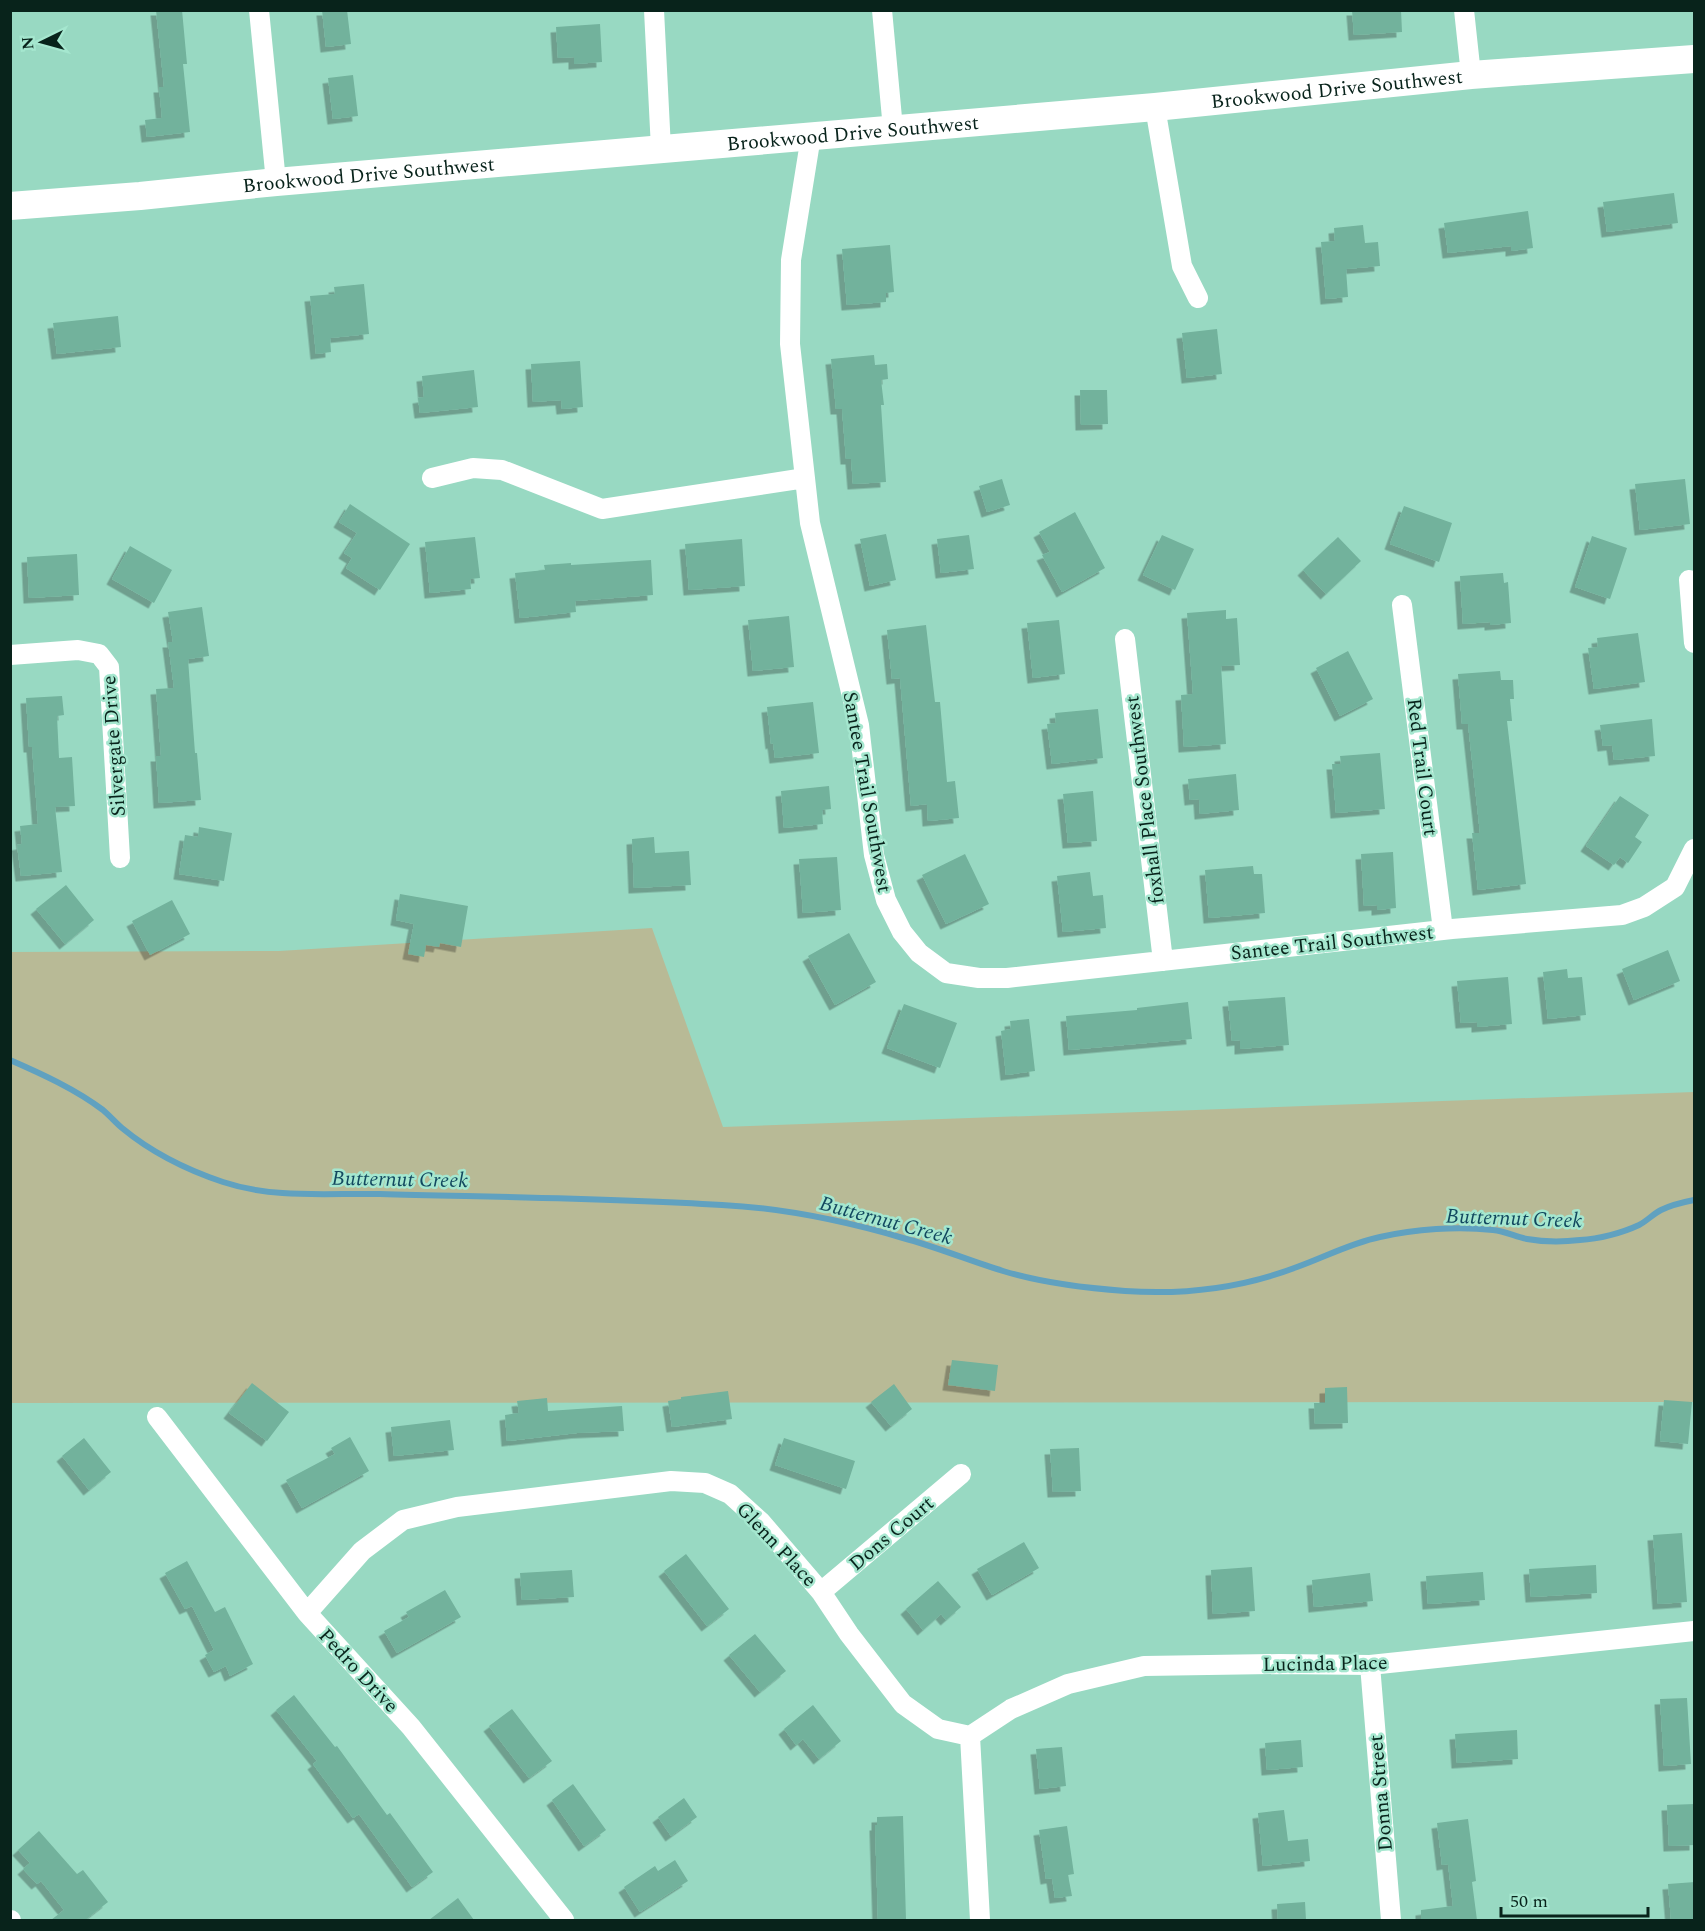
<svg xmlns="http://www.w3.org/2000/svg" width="1705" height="1931" font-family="Spectral,serif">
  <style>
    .green { fill: #b8ba96 }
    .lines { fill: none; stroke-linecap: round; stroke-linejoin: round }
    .stream { stroke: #60a1c0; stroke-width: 6 }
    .building { fill: #72b29c; filter: url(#shadow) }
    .street { stroke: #fff; stroke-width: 20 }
    .secondary { stroke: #fff; stroke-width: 28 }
    .labels { text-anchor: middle; stroke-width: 5; stroke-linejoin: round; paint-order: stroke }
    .street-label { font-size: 20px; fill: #08231b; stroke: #a5e7cf }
    .water-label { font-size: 21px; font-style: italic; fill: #12485f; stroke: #a5e7cf }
  </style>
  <defs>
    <filter id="shadow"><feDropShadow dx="-5.5" dy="5.5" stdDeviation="0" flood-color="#0004"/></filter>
  </defs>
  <rect width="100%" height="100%" fill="#98d9c2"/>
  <!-- green -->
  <path class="green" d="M652,928L723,1127L1694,1092V1402L11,1403L10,952L279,951Z"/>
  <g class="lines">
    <!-- stream -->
    <path class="stream" d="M10,1060C42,1074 75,1089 103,1110C110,1116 116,1123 122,1128C151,1152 187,1170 223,1182C274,1199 327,1193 380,1194C494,1197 608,1198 722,1205C783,1208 845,1221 903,1238C937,1247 970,1261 1003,1271C1042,1283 1084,1288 1125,1291C1183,1295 1242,1288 1297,1267C1325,1257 1351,1243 1380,1237C1415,1229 1457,1226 1493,1230C1505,1231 1516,1237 1527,1239C1544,1242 1563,1242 1580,1240C1599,1239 1622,1233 1639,1225C1647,1221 1653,1214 1661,1210C1671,1205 1684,1202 1694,1200"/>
  </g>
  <!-- building -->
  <path class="building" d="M156,10H182L187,64H183L190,132L147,137L145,120L162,118L159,87H164Z
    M322,10H347L351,44L326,47Z
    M1352,10H1401L1402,32L1354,35Z
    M600,24L602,62L574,64V57L558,58L556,27Z
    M353,75L358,116L333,119L328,78Z
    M1674,193L1678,223L1607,232L1603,202Z
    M1528,211L1533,248L1511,251V246L1448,253L1444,223Z
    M1363,225L1365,243L1378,242L1380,266L1346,269L1348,297L1326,299L1321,242L1335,241L1334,228Z
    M890,245L894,292L886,293V302L847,305L842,249Z
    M364,284L369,334L330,338L331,352L316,354L310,296L335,294L334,287Z
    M118,316L121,347L57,354L53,323Z
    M1217,329L1222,374L1187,378L1182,333Z
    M874,355L875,365L887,364L888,379L881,380L884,405H881L886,482L853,484L851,459H846L842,409H836L831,359Z
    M580,361L583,407L562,409L561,400L533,402L531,364Z
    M474,370L478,407L420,413L418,398L424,397L422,376Z
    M1080,390H1107L1108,424L1081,425Z
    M1002,479L1010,505L987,512L979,486Z
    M1685,479L1690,524L1640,530L1635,484Z
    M350,504L410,544L380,590L346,568L352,558L344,553L357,533L339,522Z
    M1404,506L1452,523L1439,562L1390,544Z
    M1075,512L1105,568L1062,592L1042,555L1050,552L1039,532Z
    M886,534L896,580L870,586L860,539Z
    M969,535L974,569L941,573L937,539Z
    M1162,535L1194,549L1175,590L1143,575Z
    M1592,536L1627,548L1610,599L1575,587Z
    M475,537L480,578L470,579L471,589L430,593L425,542Z
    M1338,537L1361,561L1326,594L1303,570Z
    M742,539L745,586L689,590L685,544Z
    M130,546L172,570L154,603L112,579Z
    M77,554L79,595L29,598L27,557Z
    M651,560L653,595L575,601L576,612L520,618L515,573L545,570L544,565L571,563V565Z
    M1503,573L1504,583L1508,582L1511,623L1490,625V622L1463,624L1460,576Z
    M202,607L209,656L188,659L195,753H197L201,800L159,803L156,756H161L156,689L174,688L168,642H173L168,612Z
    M1226,610V619L1237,618L1240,665L1221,666L1226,744L1184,747L1181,695L1193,694L1187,613Z
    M789,616L794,667L753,671L748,620Z
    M1059,620L1065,674L1033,678L1027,623Z
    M926,625L935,702H940L947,782L955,781L959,818L928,821L927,804L911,806L900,678L892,679L887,630Z
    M1638,633L1645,682L1594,689L1588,648L1598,647L1597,638Z
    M1348,651L1373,699L1340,716L1316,668Z
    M1500,671L1501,680H1513L1514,699H1510L1512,721H1507L1526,884L1478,890L1472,833H1480L1468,724H1462L1458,674Z
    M62,696L64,715L57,716L59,758L72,757L75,806L55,807L62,872L21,876L17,845L22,844L20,826L38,824L32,747H29L26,698Z
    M813,702L819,753L775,758L773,743L771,744L767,707Z
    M1098,709L1103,758L1052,764L1047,724L1056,723L1055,713Z
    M1652,719L1655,756L1614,760L1612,745L1603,746L1600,725Z
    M1380,753L1385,809L1336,813L1332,764H1341L1340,756Z
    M1236,774L1239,810L1200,814L1199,799L1190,800L1188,779Z
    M829,786L831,809L822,810L823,824L784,828L781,791Z
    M1093,791L1097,841L1068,843L1063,794Z
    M1620,796L1649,815L1635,837L1642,842L1628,863L1620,857L1614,865L1586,846Z
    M199,827L232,833L224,881L179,874L185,835L198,837Z
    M654,837L655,853L689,851L691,885L634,888L632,839Z
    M1393,852L1396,908L1377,910V905L1364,906L1361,854Z
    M965,854L989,904L946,924L922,875Z
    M837,857L841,910L803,913L799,859Z
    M1253,866L1254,874H1262L1265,913L1209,918L1205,870Z
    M1090,872L1093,896L1103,895L1106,928L1063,932L1057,876Z
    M66,885L94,920L65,944L36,909Z
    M400,894L468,906L461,947L440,943L439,947L426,945L424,957L408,954L414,924L396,920Z
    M172,900L190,934L150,955L132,921Z
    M849,933L876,982L835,1005L808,956Z
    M1668,950L1680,981L1634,1000L1622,969Z
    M1567,969L1568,978L1582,977L1586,1015L1548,1019L1543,972Z
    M1508,977L1512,1024L1477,1027V1022L1461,1023L1457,981Z
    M1285,997L1289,1045L1240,1049V1040L1232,1041L1228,1001Z
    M1188,1002L1192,1039L1069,1050L1066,1016L1137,1010V1008Z
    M904,1004L957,1023L940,1068L887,1048Z
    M1029,1019L1035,1071L1006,1075L1001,1031L1011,1029L1010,1021Z
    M952,1360L998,1365L995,1391L948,1385Z
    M252,1383L289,1412L267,1441L229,1413Z
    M894,1384L912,1409L891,1426L871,1402Z
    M1347,1387L1348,1423L1315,1424L1314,1403H1325V1388Z
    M728,1391L732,1419L672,1427L668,1401L681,1399V1397Z
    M547,1398L548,1411L622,1406L624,1431L577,1433L507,1441L505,1415L519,1413L517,1401Z
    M1664,1400L1692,1402L1688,1444L1660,1441Z
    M450,1420L454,1450L394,1456L391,1427Z
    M350,1437L369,1471L302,1508L286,1480L335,1454L331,1448Z
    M84,1438L111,1472L89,1490L62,1456Z
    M784,1438L855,1461L846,1489L775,1465Z
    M1079,1448L1081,1491L1053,1492L1050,1449Z
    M1682,1533L1687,1602L1658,1604L1653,1535Z
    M1024,1542L1039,1568L992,1595L977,1569Z
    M686,1554L729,1609L707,1626L664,1571Z
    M187,1561L215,1612L225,1607L253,1664L230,1676L226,1666L214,1672L205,1655L214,1650L192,1606L185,1609L165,1573Z
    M1596,1565L1597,1593L1531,1597L1529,1569Z
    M1252,1567L1255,1611L1213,1614L1211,1570Z
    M572,1570L574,1597L522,1600L520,1573Z
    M1483,1572L1485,1600L1428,1604L1426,1576Z
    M1370,1573L1373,1601L1314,1607L1312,1580Z
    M938,1581L961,1607L946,1620L941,1614L923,1630L906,1609Z
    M445,1590L461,1617L397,1653L384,1631L409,1617L406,1612Z
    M755,1634L786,1671L760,1692L729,1655Z
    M294,1695L335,1747L337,1746L387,1815L390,1813L433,1872L412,1887L359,1814L353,1818L313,1764L317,1761L276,1710Z
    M1687,1698L1691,1764L1664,1766L1660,1699Z
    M813,1705L841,1741L819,1759L803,1739L796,1745L784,1729Z
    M512,1709L552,1761L529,1778L489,1726Z
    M1517,1730L1518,1759L1457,1763L1455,1734Z
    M1301,1740L1303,1767L1267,1770L1265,1743Z
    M1062,1747L1066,1786L1040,1789L1036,1749Z
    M573,1784L606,1830L584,1846L552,1800Z
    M684,1798L697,1817L671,1836L658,1817Z
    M1695,1804V1845L1669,1846L1667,1805Z
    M1284,1810L1288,1841L1308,1839L1310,1861L1263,1866L1258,1813Z
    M903,1816L906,1920H878L875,1825H877V1817Z
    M1468,1819L1476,1881L1472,1882L1477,1920H1421V1910L1453,1906L1448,1864L1442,1865L1437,1823Z
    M1067,1826L1074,1874L1068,1875L1072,1896L1055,1898L1052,1878L1046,1879L1039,1830Z
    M39,1831L77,1874L83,1870L108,1902L85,1920H51L64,1910L41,1881L37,1884L23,1869L30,1863L18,1850Z
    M675,1860L688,1881L640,1912L624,1887L655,1866L658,1871Z
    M1695,1882V1920H1671L1668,1884Z
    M458,1898L474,1920H429Z
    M1305,1902L1306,1920H1278L1277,1904Z"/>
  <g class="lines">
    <!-- street -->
    <path class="street" d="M259,10L276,182
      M654,10L661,149
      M882,10L893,129
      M1464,10L1471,75
      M1155,107L1182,266L1198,298
      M811,136L791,260L790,344L810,523L859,725L874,855L886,900L902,932L919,953L946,973L979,978H1007L1452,929L1622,915L1644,907L1675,887L1694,849
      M432,478L473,468L502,470L602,509L805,478
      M1689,580L1694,643
      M1402,605L1443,930
      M1125,639L1163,961
      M10,655L78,650L99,654L109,667L120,858
      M157,1417L307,1613L411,1727L564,1920
      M821,1592L961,1474
      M307,1613L362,1551L403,1520L457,1507L671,1481L705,1483L730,1494L761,1522L821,1592L849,1634L903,1704L938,1729L970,1736
      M1370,1665L1391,1920
      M970,1736L1011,1709L1068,1684L1144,1666L1279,1664L1370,1665L1694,1631
      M970,1736L980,1920
      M10,1920H11"/>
    <!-- secondary -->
    <path class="secondary" id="s1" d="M10,206L140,196L276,182L1155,107L1471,75L1694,59"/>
  </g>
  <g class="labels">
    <!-- street labels -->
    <g class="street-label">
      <text dy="7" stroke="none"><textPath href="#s1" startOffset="1332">Brookwood Drive Southwest</textPath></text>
      <text dy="7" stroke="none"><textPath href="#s1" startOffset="846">Brookwood Drive Southwest</textPath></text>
      <text dy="7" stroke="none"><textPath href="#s1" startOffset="360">Brookwood Drive Southwest</textPath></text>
      <text transform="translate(113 746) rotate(-94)" y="7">Silvergate Drive</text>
      <text transform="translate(1423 767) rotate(83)" y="7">Red Trail Court</text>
      <text transform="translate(868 792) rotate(80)" y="7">Santee Trail Southwest</text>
      <text transform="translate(1144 800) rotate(-97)" y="7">foxhall Place Southwest</text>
      <text transform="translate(1332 942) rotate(-6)" y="7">Santee Trail Southwest</text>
      <text transform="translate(891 1533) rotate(-40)" y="7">Dons Court</text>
      <text transform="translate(777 1544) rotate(47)" y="7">Glenn Place</text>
      <text transform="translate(1325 1663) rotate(-1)" y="7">Lucinda Place</text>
      <text transform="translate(359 1670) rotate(47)" y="7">Pedro Drive</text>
      <text transform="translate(1380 1793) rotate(-95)" y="7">Donna Street</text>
    </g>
    <!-- water labels -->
    <g class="water-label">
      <text transform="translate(400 1179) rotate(1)" y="7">Butternut Creek</text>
      <text transform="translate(1514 1218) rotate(2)" y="7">Butternut Creek</text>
      <text transform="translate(886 1220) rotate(15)" y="7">Butternut Creek</text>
    </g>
  </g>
  <!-- border -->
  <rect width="1705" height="1931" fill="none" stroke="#08231b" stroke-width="24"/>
  <!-- north arrow -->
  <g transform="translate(42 42) rotate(265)" stroke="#a5e7cf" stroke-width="4.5" paint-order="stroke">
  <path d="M0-4.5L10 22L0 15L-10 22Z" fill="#08231b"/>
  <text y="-9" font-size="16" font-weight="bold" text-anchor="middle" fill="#08231b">N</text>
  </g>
  <!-- scale -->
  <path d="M1501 1907v9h147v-9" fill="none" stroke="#08231b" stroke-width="3"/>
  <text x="1510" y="1907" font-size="18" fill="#08231b" stroke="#a5e7cf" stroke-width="4.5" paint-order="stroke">50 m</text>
</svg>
